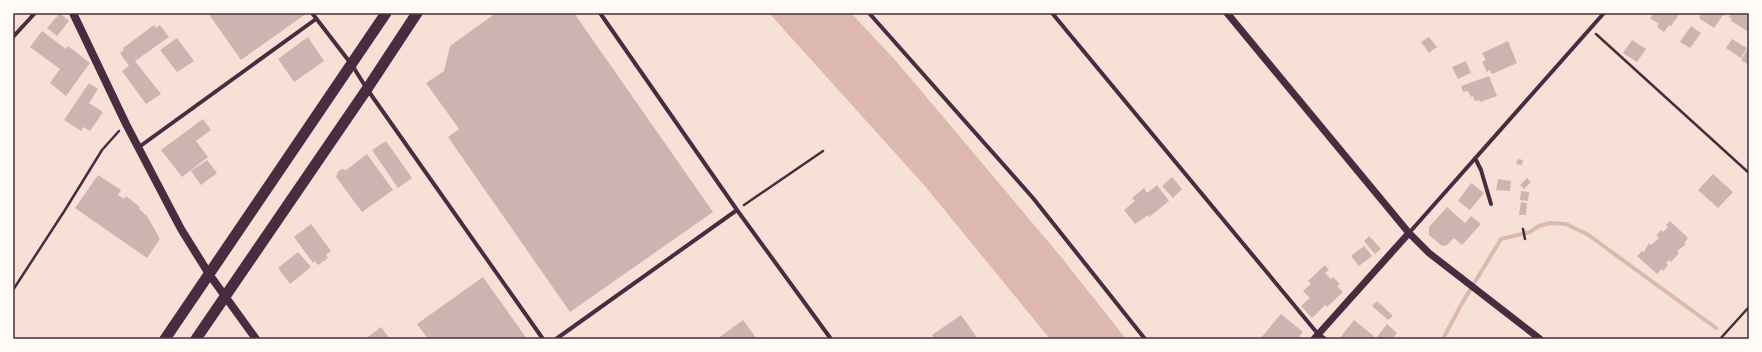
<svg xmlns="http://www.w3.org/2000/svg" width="1762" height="352" font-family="'Work Sans',sans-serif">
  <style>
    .water { fill: #dcb8b0 }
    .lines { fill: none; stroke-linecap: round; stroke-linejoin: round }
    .stream { stroke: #dcb8b0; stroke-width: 4 }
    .building { fill: #ccb4b1 }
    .path { stroke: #4a2c40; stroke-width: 2.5 }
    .minor { stroke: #4a2c40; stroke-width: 4 }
    .tertiary { stroke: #4a2c40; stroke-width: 7 }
    .secondary { stroke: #4a2c40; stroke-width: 8 }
    .trunk { stroke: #4a2c40; stroke-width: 11 }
    .neatline { fill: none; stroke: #4a2c40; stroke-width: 1.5 }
  </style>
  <rect width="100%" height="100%" fill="#f7e1d7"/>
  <!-- water -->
  <path class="water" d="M769,13H851L896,61L1062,258L1126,339H1050L924,185Z"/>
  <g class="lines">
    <!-- stream -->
    <path class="stream" d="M1443,339L1461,305L1501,239L1530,232L1539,226L1550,223L1566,224L1587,234L1716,328"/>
  </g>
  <!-- building -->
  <path class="building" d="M60,13L69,21L57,36L47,28Z
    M208,13H307L241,60Z
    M496,13H574L713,212L570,312L448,137L459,129L426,83L444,71L450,46Z
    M1654,13H1680L1671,26L1669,25L1664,32L1657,27L1659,24L1650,18Z
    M1702,13H1727L1724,16L1723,15L1714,28L1699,18Z
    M1731,13H1749V32L1731,21L1732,19L1729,17Z
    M154,25L156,28L160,25L169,37L135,61L161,94L146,104L122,71L129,66L120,53L124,50L123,48Z
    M1691,26L1701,33L1690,48L1680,42Z
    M42,31L66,49L68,46L90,63L66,96L50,83L60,69L30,47Z
    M308,37L324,61L294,82L278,59Z
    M1429,37L1437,47L1429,53L1421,42Z
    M177,38L194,61L177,72L160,50Z
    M1732,39L1747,48L1741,58L1726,48Z
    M1632,40L1646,49L1637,62L1623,53Z
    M1508,41L1517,63L1492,74L1490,70L1487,72L1482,62L1486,60L1482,53Z
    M1749,47V65L1741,60Z
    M1466,61L1471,73L1458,79L1452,67Z
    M1489,76L1497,96L1480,102L1479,100L1475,101L1473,96L1471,97L1468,91L1463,92L1461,86Z
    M89,83L98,89L89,103L103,112L90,131L83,127L81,131L64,120Z
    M203,119L211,130L196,141L208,157L182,177L161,150Z
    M386,141L412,178L398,188L372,150Z
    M367,154L393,190L362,212L336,177L338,172L341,169L346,170Z
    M1518,159L1523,160L1522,165L1516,164Z
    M207,160L217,173L201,185L191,171Z
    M1713,174L1733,192L1718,208L1698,190Z
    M98,175L121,190L118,195L124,199L126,196L140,207L139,209L147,216L160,239L147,258L75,208Z
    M1172,177L1182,189L1173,198L1162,186Z
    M1527,178L1531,182L1524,189L1520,185Z
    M1498,179L1511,181L1510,191L1496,190Z
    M1471,183L1484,193L1470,210L1458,201Z
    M1157,185L1169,201L1149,217L1148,215L1135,224L1124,210L1135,201L1132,198L1144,188L1147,193Z
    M1521,191L1529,192L1528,201L1520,200Z
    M1521,202L1527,203L1526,215H1519Z
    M1447,207L1465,223L1471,216L1481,224L1462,245L1454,238L1447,245L1442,246L1429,235V227Z
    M1670,221L1688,238L1684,243L1686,244L1677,251L1679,253L1671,262L1669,260L1666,263L1668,265L1663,271L1661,269L1657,274L1637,256L1642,251L1644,252L1649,243L1651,245L1659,238L1656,235L1661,230L1663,232L1668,227L1666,225Z
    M311,224L331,251L326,255L328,258L318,265L315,261L313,263L294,237Z
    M1369,236L1381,249L1375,254L1364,241Z
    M1364,246L1372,256L1359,266L1351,256Z
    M298,252L311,267L290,284L278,268Z
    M1325,265L1329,270L1325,273L1331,279L1333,277L1340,284L1337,286L1343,292L1327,307L1325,305L1312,318L1301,306L1310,298L1303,291L1311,284L1308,281Z
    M483,277L527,339H428L417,324Z
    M1377,301L1393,316L1388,320L1372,306Z
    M1281,314L1303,332L1299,337L1301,339H1260Z
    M961,315L978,339H934L932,335Z
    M743,320L757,339H717Z
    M1354,320L1376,338L1387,324L1397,333L1392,339H1339Z
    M381,327L390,339H365Z"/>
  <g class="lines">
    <!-- path -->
    <path class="path" d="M1596,34L1749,173
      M744,205L823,151
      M1523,229L1525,239
      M13,290L65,210L102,150L119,131
      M1720,339L1749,307"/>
    <!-- minor -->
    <path class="minor" d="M312,13L352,65L367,89L543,339
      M600,13L737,210L831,339
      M869,13L1033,198L1145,339
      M1052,13L1318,334L1325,339
      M13,37L35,13
      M139,147L316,19
      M1475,158L1481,170L1491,204
      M1409,233L1604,13
      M556,339L737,210"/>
    <!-- tertiary -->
    <path class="tertiary" d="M1227,13L1409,233L1429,253L1540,339
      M1314,339L1409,233"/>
    <!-- secondary -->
    <path class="secondary" d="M73,13L126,124L181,229L209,274L256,339"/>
    <!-- trunk -->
    <path class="trunk" d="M165,339L386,13
      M196,339L367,89L417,13"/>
  </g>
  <!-- border -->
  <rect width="1762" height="352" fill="none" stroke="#fffaf5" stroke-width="28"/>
  <rect x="14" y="14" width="1734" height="324" class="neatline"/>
</svg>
